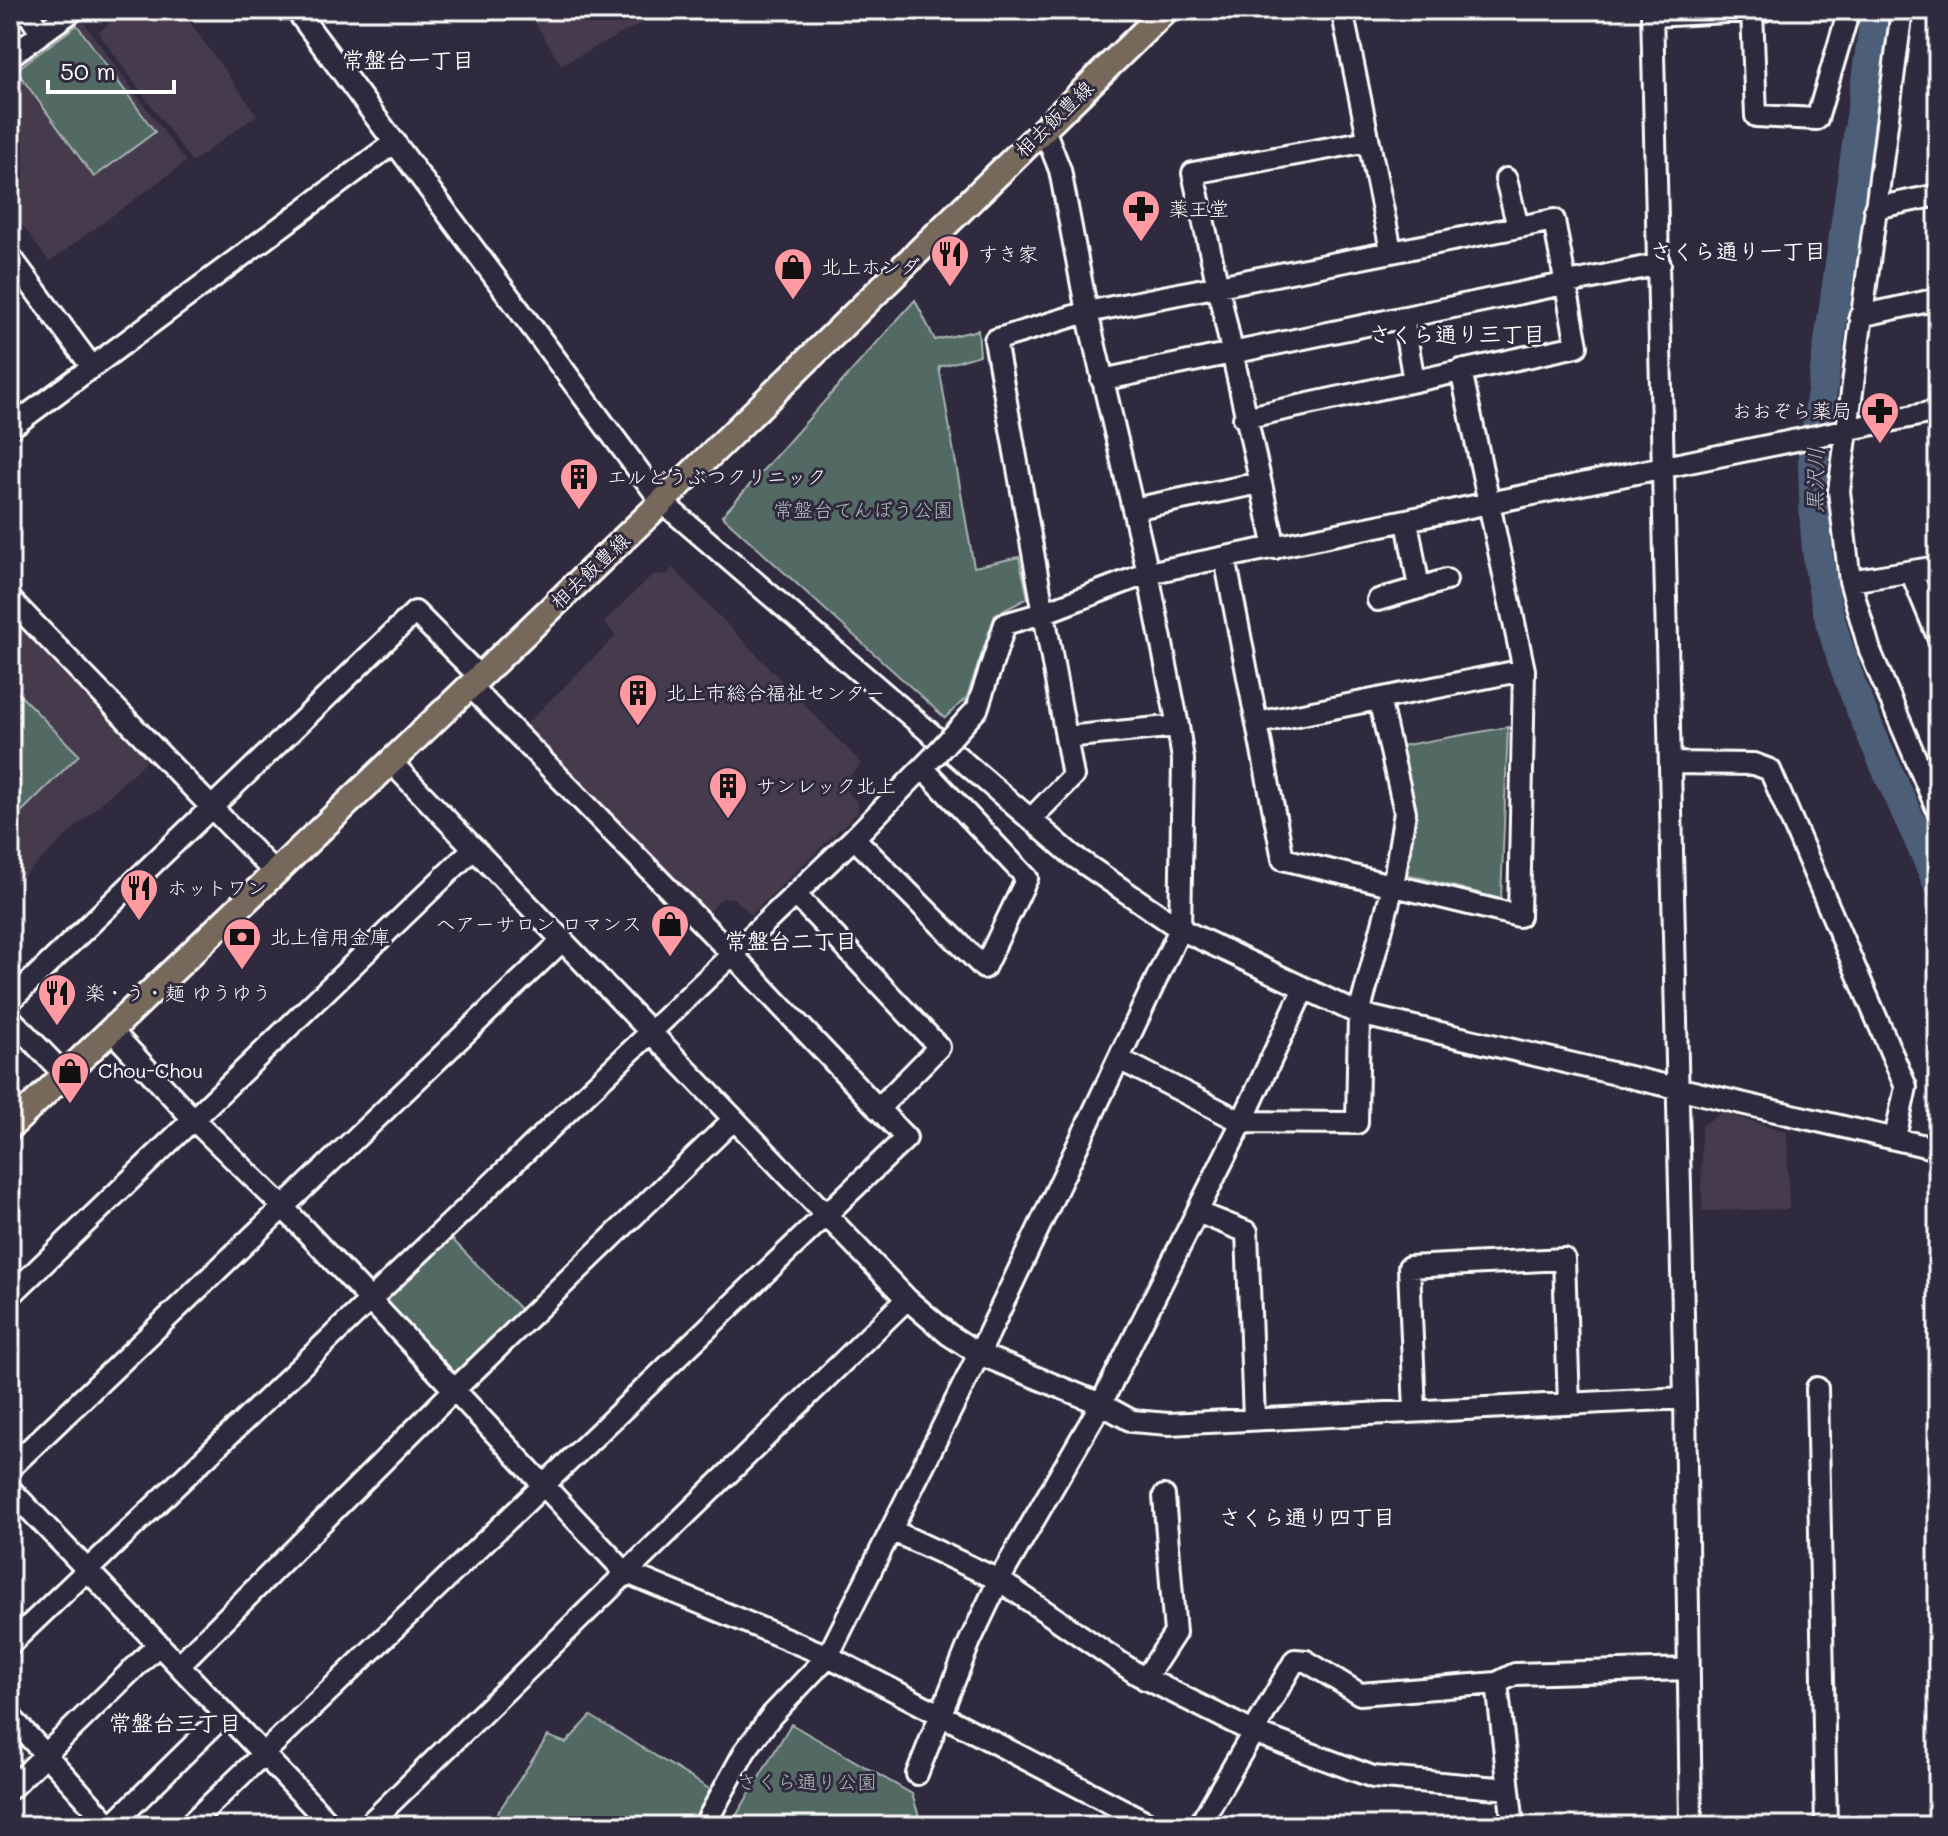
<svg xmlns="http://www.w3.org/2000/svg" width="1948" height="1836" font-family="Mali,'Klee One',sans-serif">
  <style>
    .built { fill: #443a4d }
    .green { fill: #526964; stroke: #a8b4b2; stroke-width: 2 }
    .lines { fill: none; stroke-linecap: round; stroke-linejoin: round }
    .river { stroke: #4e5f78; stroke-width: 30 }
    .minor-casing { stroke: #fff; stroke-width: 26 }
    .major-casing { stroke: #fff; stroke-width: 30 }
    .minor { stroke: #2f2a3d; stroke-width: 20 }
    .major { stroke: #76695c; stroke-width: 24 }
    .minor-bridge-casing { stroke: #fff; stroke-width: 26; stroke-linecap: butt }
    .minor-bridge { stroke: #2f2a3d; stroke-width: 20 }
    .labels { text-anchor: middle; stroke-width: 6; stroke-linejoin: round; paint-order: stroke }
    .street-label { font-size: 20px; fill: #fff; stroke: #2f2a3d }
    .poi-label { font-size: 20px; fill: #fff; stroke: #2f2a3d; text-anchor: start }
    .park-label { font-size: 20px; fill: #b1bcb9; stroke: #2f2a3d }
    .neighbourhood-label { font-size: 22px; font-weight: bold; fill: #fff; stroke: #2f2a3d }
    .water-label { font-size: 22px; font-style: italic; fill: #afb7c2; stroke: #2f2a3d }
  </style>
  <rect width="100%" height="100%" fill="#2f2a3d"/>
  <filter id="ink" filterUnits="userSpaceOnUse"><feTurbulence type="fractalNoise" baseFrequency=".0125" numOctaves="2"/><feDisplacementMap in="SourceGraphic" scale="16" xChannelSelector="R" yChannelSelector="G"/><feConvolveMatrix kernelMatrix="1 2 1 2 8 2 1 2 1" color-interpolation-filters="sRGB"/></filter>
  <g filter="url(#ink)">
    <!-- built -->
    <path class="built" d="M127,10H181L257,115L192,162L98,32Z
      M527,10H667L561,65Z
      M79,16L186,162L49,262L10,208V64Z
      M673,568L862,764L841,785L858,803V812L751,915L734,898H722L708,913L528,734L527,723L616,636L604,622L653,574L666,575Z
      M10,617L148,759L10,889Z
      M1722,1112L1787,1132L1789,1209L1702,1211L1701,1126Z"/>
    <!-- green -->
    <path class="green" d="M77,25L155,132L94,177L16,70Z
      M915,300L935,340L978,330L980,355L939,367L974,567L1019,557L1028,598L995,615L967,697L945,718L722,516Z
      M10,685L79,755L10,823Z
      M1508,727L1501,899L1402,873L1400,746Z
      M449,1236L525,1314L454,1381L384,1302Z
      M591,1716L711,1790L690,1826H489L548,1736L566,1743Z
      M791,1724L912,1794L922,1826H730Z"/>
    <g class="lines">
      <!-- river -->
      <path class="river" d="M1876,10L1813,455C1814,501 1814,549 1824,594C1843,687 1900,794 1938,883"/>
      <!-- minor casing -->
      <g class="minor-casing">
        <path id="minor" d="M26,10L41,33
          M296,10L662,502L1072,855L1180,929L1359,1014L1938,1149
          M1342,10L1391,250
          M1652,10L1685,1398L1691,1826
          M1752,10L1756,116L1817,119L1849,10
          M1902,10L1839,491L1850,581L1870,651L1938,811
          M1652,16L1764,10
          M10,56L74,10
          M1506,179L1518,227
          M1875,208L1938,195
          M10,256L92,367
          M1860,316L1938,299
          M1403,318L1414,381
          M1102,380L1660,264
          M10,428L395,142
          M1133,509L1260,483
          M1275,548L1193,173L1368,141
          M1225,558L1283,859L1519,916L1524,670L1461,370
          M1911,572L1938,637
          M1850,581L1938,567
          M1419,588L1446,580
          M10,599L275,873
          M1378,600L1419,588L1407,521
          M977,709L1005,624L1043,613L1148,573L1938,411
          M1257,723L1524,670
          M1066,737L1178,726
          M391,762L907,1299L948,1334L979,1354L1101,1404L1132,1421L1169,1424L1685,1398
          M1670,763L1754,764L1770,770L1906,1087L1895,1138
          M1031,819L1073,776L995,340L1087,312L1554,220L1577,346L1244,418
          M854,838L984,968L1027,878L923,768
          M795,894L939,1047L878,1109
          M10,1001L415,612L479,676
          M10,1018L65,1075
          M111,1030L194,1120L283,1207L625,1572L828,1656L1154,1826
          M1121,1060L1242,1122L1357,1123L1359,1014L1393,886L1405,812L1379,699
          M1197,1212L1247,1232L1254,1419
          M10,1296L474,848
          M1817,1388L1826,1826
          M1415,1411L1409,1267L1564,1259L1569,1404
          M10,1468L562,941
          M10,1489L332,1826
          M891,1530L999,1580L1137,1674L1253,1732L1373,1777L1509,1789
          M10,1644L854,838L937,753
          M179,1665L455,1389L733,1120
          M1145,1679L1175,1633L1164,1496
          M10,1716L111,1826
          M917,1774L970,1641L999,1580L1101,1404L1242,1122L1304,988
          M10,1789L159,1644
          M111,1826L225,1714
          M188,1826L906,1138L732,954L469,685
          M367,1826L907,1299
          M704,1826L745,1751L772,1715L828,1656L979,1354L1180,929L1183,760L1178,726L1148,573L1087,312L1060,170L1044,129
          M1199,1826L1295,1660L1306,1661L1360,1694L1497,1683
          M1513,1826L1497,1683L1515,1674L1689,1669"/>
      </g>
      <!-- major casing -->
      <g class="major-casing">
        <path id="major" d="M10,1127L662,502L1166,10"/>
      </g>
      <!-- minor -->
      <use href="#minor" class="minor"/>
      <!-- major -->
      <use href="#major" class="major"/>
      <!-- minor-bridge casing -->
      <g class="minor-bridge-casing">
        <path id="minor-bridge" d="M937,753L977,709"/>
      </g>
      <!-- minor-bridge -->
      <use href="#minor-bridge" class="minor-bridge"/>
    </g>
  </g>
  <!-- icons -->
  <defs>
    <g id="pharmacy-pin" transform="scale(2)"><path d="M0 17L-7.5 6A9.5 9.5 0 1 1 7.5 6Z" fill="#ff9aa2" stroke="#2f2a3d"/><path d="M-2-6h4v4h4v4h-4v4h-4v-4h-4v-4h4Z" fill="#111"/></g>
    <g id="restaurant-pin" transform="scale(2)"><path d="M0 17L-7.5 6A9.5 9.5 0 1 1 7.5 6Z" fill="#ff9aa2" stroke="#2f2a3d"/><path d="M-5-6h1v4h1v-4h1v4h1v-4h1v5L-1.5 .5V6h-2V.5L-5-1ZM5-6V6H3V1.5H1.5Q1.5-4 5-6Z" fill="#111"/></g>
    <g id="shop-pin" transform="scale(2)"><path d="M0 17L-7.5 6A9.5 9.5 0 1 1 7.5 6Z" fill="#ff9aa2" stroke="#2f2a3d"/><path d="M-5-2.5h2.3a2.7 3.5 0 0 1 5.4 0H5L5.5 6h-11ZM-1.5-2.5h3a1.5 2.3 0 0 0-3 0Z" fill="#111"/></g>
    <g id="building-pin" transform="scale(2)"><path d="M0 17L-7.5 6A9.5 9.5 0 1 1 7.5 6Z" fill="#ff9aa2" stroke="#2f2a3d"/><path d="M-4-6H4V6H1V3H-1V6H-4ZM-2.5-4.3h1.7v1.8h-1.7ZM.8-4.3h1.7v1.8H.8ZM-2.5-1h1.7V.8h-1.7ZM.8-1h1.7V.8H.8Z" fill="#111"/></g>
    <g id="bank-pin" transform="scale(2)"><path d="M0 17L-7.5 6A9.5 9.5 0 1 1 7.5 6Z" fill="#ff9aa2" stroke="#2f2a3d"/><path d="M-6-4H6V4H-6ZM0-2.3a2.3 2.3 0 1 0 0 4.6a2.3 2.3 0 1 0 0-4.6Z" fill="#111"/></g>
  </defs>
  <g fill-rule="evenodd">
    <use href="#pharmacy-pin" x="1141" y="209"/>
    <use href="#restaurant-pin" x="950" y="254"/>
    <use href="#shop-pin" x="793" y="267"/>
    <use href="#pharmacy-pin" x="1880" y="411"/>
    <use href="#building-pin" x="579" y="477"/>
    <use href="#building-pin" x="638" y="693"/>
    <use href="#building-pin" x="728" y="786"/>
    <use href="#restaurant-pin" x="139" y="888"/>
    <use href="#shop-pin" x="670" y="924"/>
    <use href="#bank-pin" x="242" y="937"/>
    <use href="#restaurant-pin" x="57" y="993"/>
    <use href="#shop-pin" x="70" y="1071"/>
  </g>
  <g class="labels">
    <!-- street labels -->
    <g class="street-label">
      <text transform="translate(1054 119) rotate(-44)" y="7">相去飯豊線</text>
      <text transform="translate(590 571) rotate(-43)" y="7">相去飯豊線</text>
    </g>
    <!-- poi labels -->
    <g class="poi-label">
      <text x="1169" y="216">薬王堂</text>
      <text x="978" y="261">すき家</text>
      <text x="821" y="274">北上ホンダ</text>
      <text x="1852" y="418" text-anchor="end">おおぞら薬局</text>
      <text x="607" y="484">エルどうぶつクリニック</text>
      <text x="666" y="700">北上市総合福祉センター</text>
      <text x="756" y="793">サンレック北上</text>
      <text x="167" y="895">ホットワン</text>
      <text x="642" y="931" text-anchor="end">ヘアーサロン ロマンス</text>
      <text x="270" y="944">北上信用金庫</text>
      <text x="85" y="1000">楽・う・麺 ゆうゆう</text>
      <text x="98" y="1078">Chou-Chou</text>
    </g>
    <!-- park labels -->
    <g class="park-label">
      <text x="863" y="517">常盤台てんぼう公園</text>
      <text x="807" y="1789">さくら通り公園</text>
    </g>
    <!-- neighbourhood labels -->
    <g class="neighbourhood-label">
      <text x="408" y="68">常盤台一丁目</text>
      <text x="1738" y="259">さくら通り一丁目</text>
      <text x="1457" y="342">さくら通り三丁目</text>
      <text x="791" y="949">常盤台二丁目</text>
      <text x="1307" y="1525">さくら通り四丁目</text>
      <text x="175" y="1731">常盤台三丁目</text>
    </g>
    <!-- water labels -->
    <g class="water-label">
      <text transform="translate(1815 480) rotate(-89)" y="8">黒沢川</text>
    </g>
  </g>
  <!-- margin -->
  <rect width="1948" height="1836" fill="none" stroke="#2f2a3d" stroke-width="40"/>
  <rect x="20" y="20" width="1908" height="1796" fill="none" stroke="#fff" stroke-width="3" filter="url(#ink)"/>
  <!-- scale -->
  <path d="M48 80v12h126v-12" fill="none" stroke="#ffffff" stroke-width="4"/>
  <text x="60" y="80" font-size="24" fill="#ffffff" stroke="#2f2a3d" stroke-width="6" paint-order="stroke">50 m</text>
</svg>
